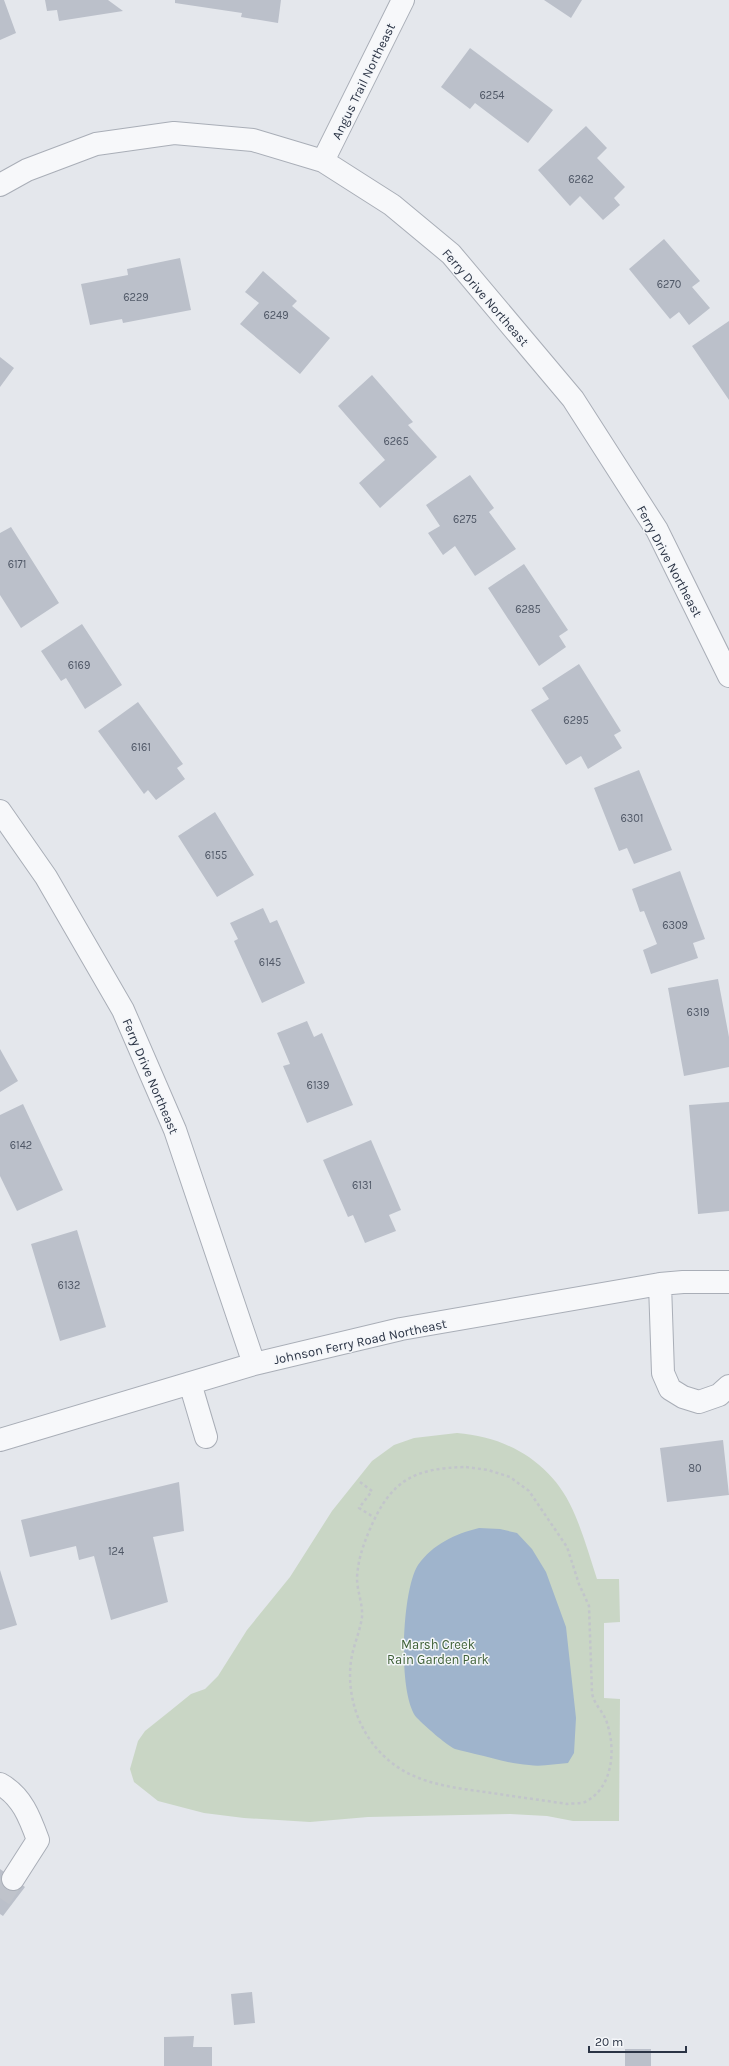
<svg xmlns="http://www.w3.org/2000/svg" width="729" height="2066" font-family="Karla,sans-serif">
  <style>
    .green { fill: #c9d6c5 }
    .water { fill: #9fb4cc }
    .building { fill: #bbc0ca }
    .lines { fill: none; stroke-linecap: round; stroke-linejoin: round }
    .minor-tunnel { stroke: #bfc3cb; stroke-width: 22; stroke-dasharray: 22 11; stroke-linecap: butt }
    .minor-casing { stroke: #a9aeb7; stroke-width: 24 }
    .path { stroke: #c2c5cb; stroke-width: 2.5; stroke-dasharray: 3 3; stroke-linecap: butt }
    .minor { stroke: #f7f8fa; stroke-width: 22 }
    .labels { text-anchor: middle; stroke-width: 3; stroke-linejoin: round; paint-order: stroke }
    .number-label { font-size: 11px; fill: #4f5766 }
    .street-label { font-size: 13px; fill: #2b3445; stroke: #f4f6f9 }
    .park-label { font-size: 13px; fill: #3f6138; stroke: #f4f6f9 }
  </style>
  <rect width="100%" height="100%" fill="#e4e7ec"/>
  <!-- green -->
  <path class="green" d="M457,1433C510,1437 555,1465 575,1515C584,1536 590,1558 597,1579H619L620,1622L604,1623V1698L620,1699L619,1821H573L547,1816L510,1814L368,1817L310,1822L244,1818L204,1813L158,1801L134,1782L130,1769L138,1741L145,1731L170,1711L191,1694L205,1689L218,1676L247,1630L290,1577L332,1511L372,1461L394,1445L414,1438Z"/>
  <!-- water -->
  <path class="water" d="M479,1528L500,1529L517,1533L532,1549L546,1572L566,1627L576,1718L574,1753L568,1763C555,1764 541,1767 529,1765C510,1764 493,1758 475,1754C469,1752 461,1751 455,1749C445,1744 425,1726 417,1718C397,1696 402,1589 418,1565C433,1544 455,1534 479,1528Z"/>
  <!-- building -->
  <path class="building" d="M0,0H4L16,33L0,40Z
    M45,0H108L123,11L59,21L57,10L47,11Z
    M175,0H281L278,23L241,17L242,13L175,3Z
    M544,0H582L571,18Z
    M470,48L553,110L528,143L475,103L470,109L441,87Z
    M586,126L607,148L597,158L625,187L614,198L620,205L603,220L580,196L570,206L538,170Z
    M664,239L700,281L692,287L710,308L689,325L679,312L670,319L629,269Z
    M180,258L191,310L123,323L122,319L90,325L81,284L128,275L127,269Z
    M263,271L297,301L292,306L330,338L300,374L240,324L259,303L245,292Z
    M729,321V400L692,346Z
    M0,357L14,368L0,387Z
    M372,375L413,422L408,425L437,457L380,508L359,483L385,460L338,406Z
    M470,475L494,508L489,512L516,549L475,576L455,546L443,555L428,533L440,526L426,505Z
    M11,527L59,603L21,628L0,595V533Z
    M524,564L568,630L559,636L566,647L539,666L488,588Z
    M82,624L122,685L85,709L66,678L61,681L41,651Z
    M579,664L621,731L614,735L622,748L588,769L581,756L566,765L531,710L549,699L542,688Z
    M138,702L183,764L177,768L185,779L156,800L148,790L144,794L98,731Z
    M639,770L672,850L634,864L627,848L619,851L594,788Z
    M215,812L254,875L217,897L178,836Z
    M680,871L705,939L693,943L698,958L651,974L643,950L657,944L644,911L640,912L632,889Z
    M263,908L270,923L277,920L305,983L262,1003L234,941L238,939L230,923Z
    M718,979L729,1037V1067L684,1076L668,988Z
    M307,1021L314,1037L322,1033L353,1105L307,1123L283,1066L290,1064L277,1033Z
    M0,1049L18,1081L0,1092Z
    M729,1102V1211L698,1214L689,1105Z
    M23,1104L63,1190L17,1211L0,1176V1115Z
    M371,1140L401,1210L389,1215L396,1231L365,1243L353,1215L348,1217L323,1160Z
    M77,1230L106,1327L60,1341L31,1244Z
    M723,1440L729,1495L667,1502L660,1448Z
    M179,1482L184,1531L153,1537L168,1602L111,1620L94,1556L79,1560L76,1546L30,1557L21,1520Z
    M0,1570L17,1625L0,1630Z
    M0,1869L25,1887L3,1916L0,1914Z
    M252,1992L255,2023L234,2025L231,1994Z
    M194,2036L193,2047H212V2066H164V2037Z
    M625,2049H651V2066H625Z"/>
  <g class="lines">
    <!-- minor-tunnel -->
    <path class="minor-tunnel" d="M0,1898L13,1879"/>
    <!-- minor casing -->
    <g class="minor-casing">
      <path id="minor" d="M323,161L403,0
        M0,185L27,170L96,144L174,133L253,140L323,161L392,205L451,254L573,399L657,530L729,676
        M0,811L46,877L123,1010L175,1130L254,1364
        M660,1284L663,1373L670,1389L683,1397L699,1402L719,1395L729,1386
        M190,1383L206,1437
        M0,1440L254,1364L401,1329L660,1284L683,1282H729
        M0,1784C22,1796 30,1818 38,1840L13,1879"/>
    </g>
    <!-- path -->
    <path class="path" d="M466,1467L488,1470L510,1477L529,1491L567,1547L579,1584L589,1606L592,1693C594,1705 604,1712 607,1723C616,1750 613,1788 585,1802C580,1804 572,1803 567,1804C542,1800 517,1797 492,1793C457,1788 420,1785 392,1763C361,1739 346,1699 351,1661C353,1646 360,1632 362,1617C363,1604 357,1591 357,1578C358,1560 363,1545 370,1529C391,1480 414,1468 466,1467Z
      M360,1482L372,1491L359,1508L375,1518"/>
    <!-- minor -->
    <use href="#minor" class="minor"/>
  </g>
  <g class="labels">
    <!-- number labels -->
    <g class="number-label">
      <text x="492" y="99">6254</text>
      <text x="581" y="183">6262</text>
      <text x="669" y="288">6270</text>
      <text x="136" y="301">6229</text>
      <text x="276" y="319">6249</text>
      <text x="396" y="445">6265</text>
      <text x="465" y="523">6275</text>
      <text x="17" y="568">6171</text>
      <text x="528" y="613">6285</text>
      <text x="79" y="669">6169</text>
      <text x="576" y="724">6295</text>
      <text x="141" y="751">6161</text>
      <text x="632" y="822">6301</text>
      <text x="216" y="859">6155</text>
      <text x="675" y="929">6309</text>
      <text x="270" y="966">6145</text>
      <text x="698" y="1016">6319</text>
      <text x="318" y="1089">6139</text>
      <text x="21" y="1149">6142</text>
      <text x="362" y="1189">6131</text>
      <text x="69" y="1289">6132</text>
      <text x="695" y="1472">80</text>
      <text x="116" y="1555">124</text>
    </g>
    <!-- street labels -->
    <g class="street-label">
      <text transform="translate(363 81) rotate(-64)" y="5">Angus Trail Northeast</text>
      <text transform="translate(486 297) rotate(49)" y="5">Ferry Drive Northeast</text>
      <text transform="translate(670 561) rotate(62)" y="5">Ferry Drive Northeast</text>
      <text transform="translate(151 1076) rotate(67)" y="5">Ferry Drive Northeast</text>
      <text transform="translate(360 1341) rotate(-12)" y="5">Johnson Ferry Road Northeast</text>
    </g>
    <!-- park labels -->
    <g class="park-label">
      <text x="438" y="1649">Marsh Creek<tspan x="438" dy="15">Rain Garden Park</tspan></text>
    </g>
  </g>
  <!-- scale -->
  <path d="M589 2046v6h97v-6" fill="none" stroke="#2b3445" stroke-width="2"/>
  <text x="595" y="2046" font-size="12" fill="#2b3445" stroke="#f4f6f9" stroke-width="3" paint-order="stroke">20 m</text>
</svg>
